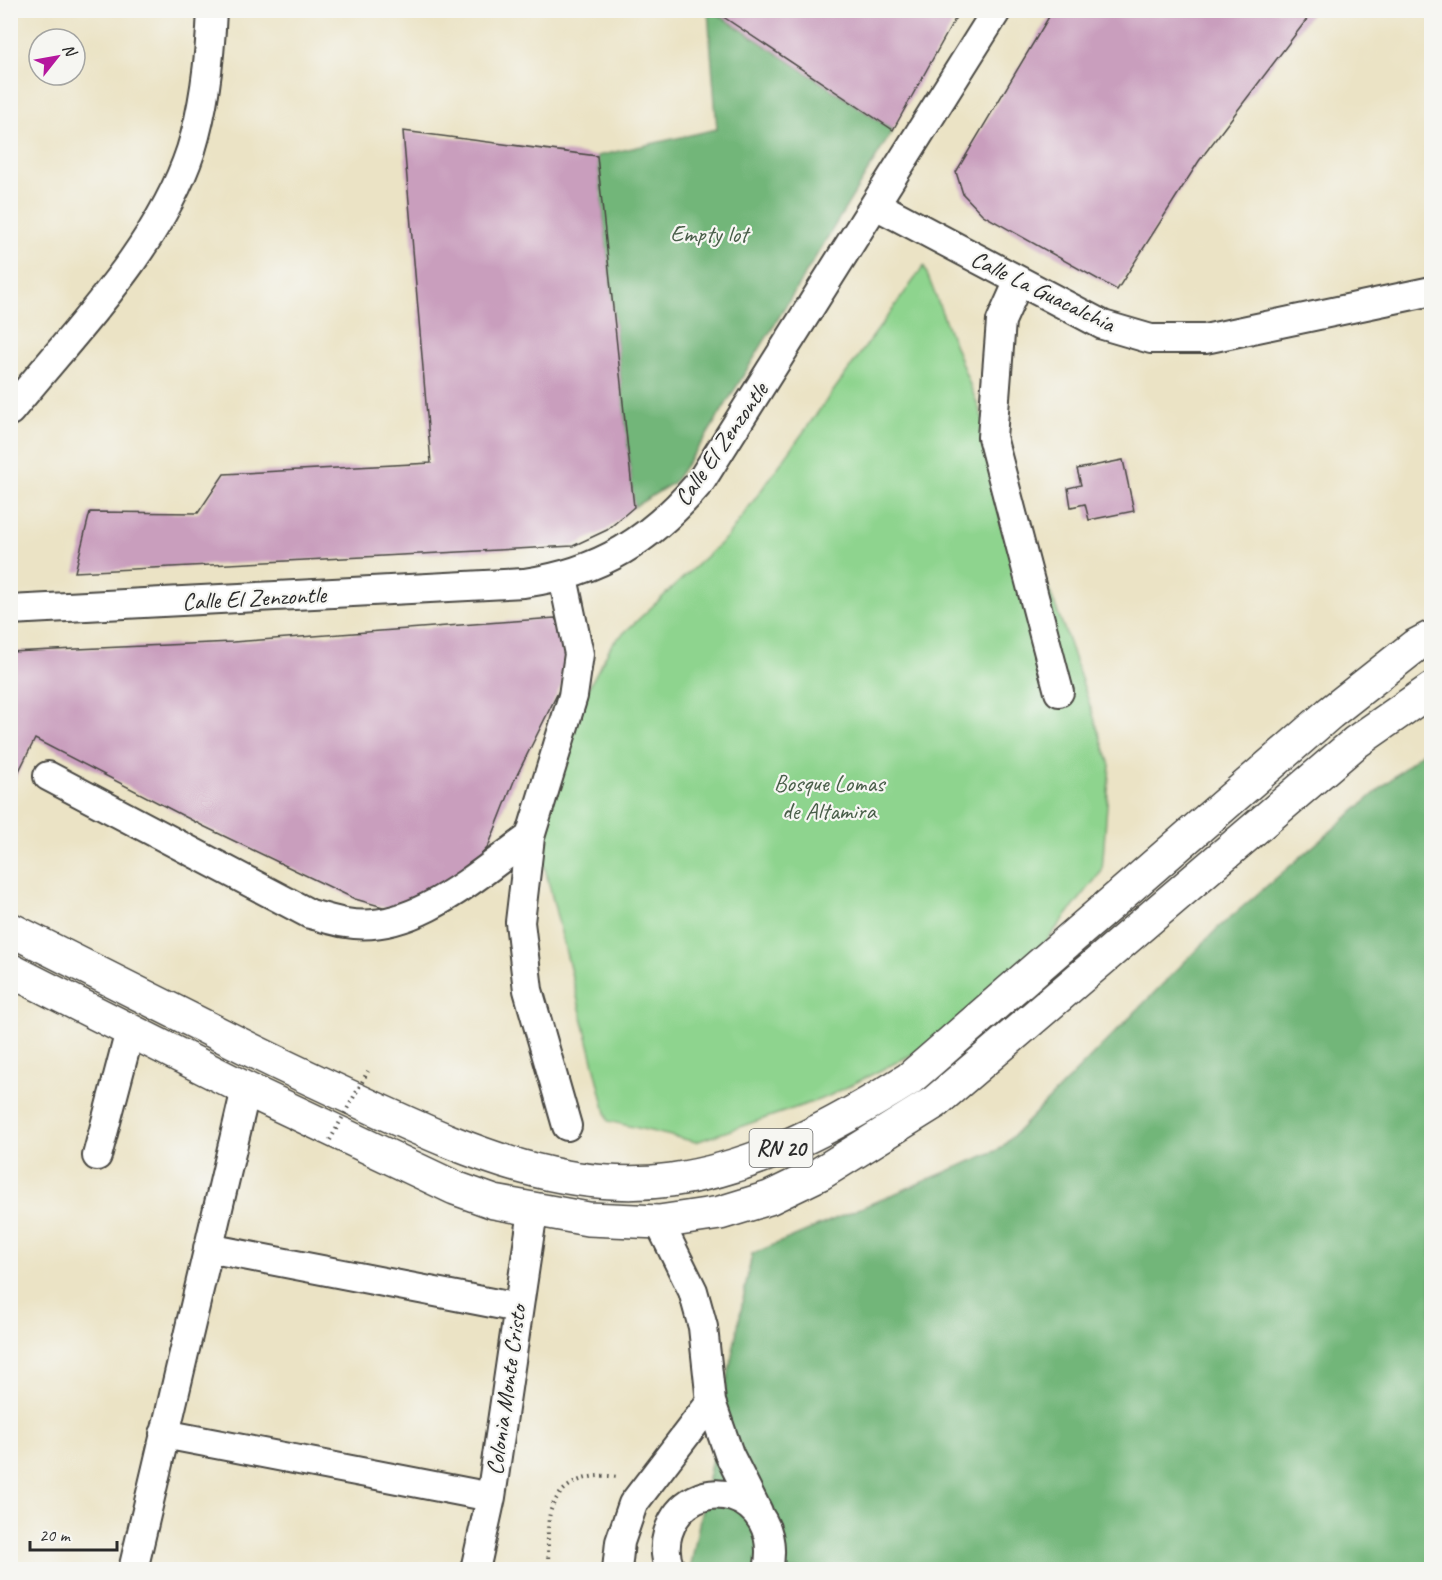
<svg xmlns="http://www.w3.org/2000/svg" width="1442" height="1580" font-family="Caveat,sans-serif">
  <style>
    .green { fill: #8ed48e; stroke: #5c805c; stroke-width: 1.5 }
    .forest { fill: #72b679; stroke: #4e7052; stroke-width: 1.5 }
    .building { fill: #c99ebd }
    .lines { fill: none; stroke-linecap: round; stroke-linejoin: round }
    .minor-casing { stroke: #484742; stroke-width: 32 }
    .highway-casing { stroke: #484742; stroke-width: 36 }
    .path { stroke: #484742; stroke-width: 4; stroke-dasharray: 1.5 4.5; stroke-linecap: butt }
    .minor { stroke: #fff; stroke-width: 28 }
    .highway { stroke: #fff; stroke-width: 33 }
    .path-bridge { stroke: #484742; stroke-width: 4; stroke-dasharray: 1.5 4.5; stroke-linecap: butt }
    .labels { text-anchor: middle; stroke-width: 4.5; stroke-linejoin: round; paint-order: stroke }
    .shield { fill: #f6f6f2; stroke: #686867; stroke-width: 1.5 }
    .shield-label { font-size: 22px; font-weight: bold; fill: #2b2b2b }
    .park-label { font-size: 24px; fill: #495e49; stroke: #f6f6f2 }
    .street-label { font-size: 24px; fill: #2b2b2b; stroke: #f6f6f2 }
  </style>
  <rect width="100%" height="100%" fill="#f6f6f2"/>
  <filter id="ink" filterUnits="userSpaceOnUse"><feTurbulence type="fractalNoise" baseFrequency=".0167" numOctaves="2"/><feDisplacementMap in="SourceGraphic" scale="12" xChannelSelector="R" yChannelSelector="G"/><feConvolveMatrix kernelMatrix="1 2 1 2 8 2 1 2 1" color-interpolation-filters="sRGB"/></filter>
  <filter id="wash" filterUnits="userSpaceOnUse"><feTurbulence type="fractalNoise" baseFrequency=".008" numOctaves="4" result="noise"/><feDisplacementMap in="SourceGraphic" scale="24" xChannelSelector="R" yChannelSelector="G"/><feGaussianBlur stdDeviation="1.35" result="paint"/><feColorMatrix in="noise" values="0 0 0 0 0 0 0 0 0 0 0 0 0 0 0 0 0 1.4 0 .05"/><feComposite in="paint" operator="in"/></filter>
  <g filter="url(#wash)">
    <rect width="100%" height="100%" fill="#ebe3c5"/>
    <!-- green -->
    <path class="green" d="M924,266L1065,631L1110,765L1102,871L1012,984L935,1043L827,1097L696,1142L608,1121L528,800L612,644L728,536Z"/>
    <!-- forest -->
    <path class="forest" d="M708,11H713L893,130L707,435L673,483L634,507L597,156L717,129Z
      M1431,745V1569L690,1570L752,1254L1000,1149L1218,928Z"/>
    <g id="blocks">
      <!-- building -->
      <path class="building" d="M713,10H960L893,130Z
        M1053,10H1314L1199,161L1117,290L983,215L963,194L956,172Z
        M403,131L597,156L634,507L607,530L573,546L75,572L90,512L198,513L224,474L431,463Z
        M1123,460L1134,511L1089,520L1085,504L1071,507L1068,488L1081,485L1077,469Z
        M555,618L575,658L514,781L488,847L459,879L390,909L355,899L203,826L35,739L10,789V652L233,642Z"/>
    </g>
  </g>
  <g filter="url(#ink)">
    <use href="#blocks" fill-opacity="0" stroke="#484742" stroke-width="1.5"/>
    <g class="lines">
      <!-- minor casing -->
      <g class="minor-casing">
        <path id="minor" d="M876,205L1103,325L1151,339H1205L1432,291
          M1019,281L1001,321L992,437L1059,692
          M10,411C74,332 159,247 191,150C205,105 210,58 212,10
          M563,577L579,654L573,696L530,837L520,922L528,990L567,1126
          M10,610L524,583C601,572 651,540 701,481L997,10
          M48,776L310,914C322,917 334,921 346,923C414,935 479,873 530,837
          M97,1156L130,1031
          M659,1222L693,1291L703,1327L711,1402L729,1454L758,1512
          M208,1248L518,1308
          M164,1434L491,1497
          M133,1570L246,1089
          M475,1570L491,1497L533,1211
          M617,1570L620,1542L633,1504L711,1402
          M670,1570C665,1557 664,1546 668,1533C689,1467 785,1490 768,1570"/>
      </g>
      <!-- highway casing -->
      <g class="highway-casing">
        <path id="highway" d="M10,929C89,969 168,1008 247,1048C291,1070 335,1090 380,1111C472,1153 567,1194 671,1180C758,1168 836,1125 909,1079L1330,713L1415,646L1432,637
          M10,970L246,1089L455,1188L494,1202L588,1219L659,1222L720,1213L769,1198L821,1173L935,1102L1356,742L1432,689"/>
      </g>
      <!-- path -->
      <path class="path" d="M548,1570C549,1552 546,1530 550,1513C558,1483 588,1472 617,1477"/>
      <!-- minor -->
      <use href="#minor" class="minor"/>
      <!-- highway -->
      <use href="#highway" class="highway"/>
      <!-- path-bridge -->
      <path class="path-bridge" d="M330,1140L368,1071"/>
    </g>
  </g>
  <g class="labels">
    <!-- shield labels -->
    <rect class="shield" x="749.5" y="1129" width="63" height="38" rx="4.5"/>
    <g class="shield-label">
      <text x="781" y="1156">RN 20</text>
    </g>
    <!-- park labels -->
    <g class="park-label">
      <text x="709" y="242">Empty lot</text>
      <text x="829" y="791">Bosque Lomas<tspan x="829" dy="28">de Altamira</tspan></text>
    </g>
    <!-- street labels -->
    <g class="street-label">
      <text transform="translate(1043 291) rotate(26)" y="8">Calle La Guacalchia</text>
      <text transform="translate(721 444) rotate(-55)" y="8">Calle El Zenzontle</text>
      <text transform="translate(254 598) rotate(-3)" y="8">Calle El Zenzontle</text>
      <text transform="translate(506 1390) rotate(-82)" y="8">Colonia Monte Cristo</text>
    </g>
  </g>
  <!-- margin -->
  <rect width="1442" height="1580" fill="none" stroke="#f6f6f2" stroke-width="36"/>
  <!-- north arrow -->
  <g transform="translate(57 57) rotate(59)"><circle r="28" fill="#f6f6f2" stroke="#a5a5a2" stroke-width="1.5"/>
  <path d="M0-4.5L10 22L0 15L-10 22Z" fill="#b5179e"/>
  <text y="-9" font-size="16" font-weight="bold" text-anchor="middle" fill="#2b2b2b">N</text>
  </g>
  <!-- scale -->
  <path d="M30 1541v9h87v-9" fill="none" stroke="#2b2b2b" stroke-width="3"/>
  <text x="39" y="1541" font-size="18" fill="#2b2b2b" stroke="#f6f6f2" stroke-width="4.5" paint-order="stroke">20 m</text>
</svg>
